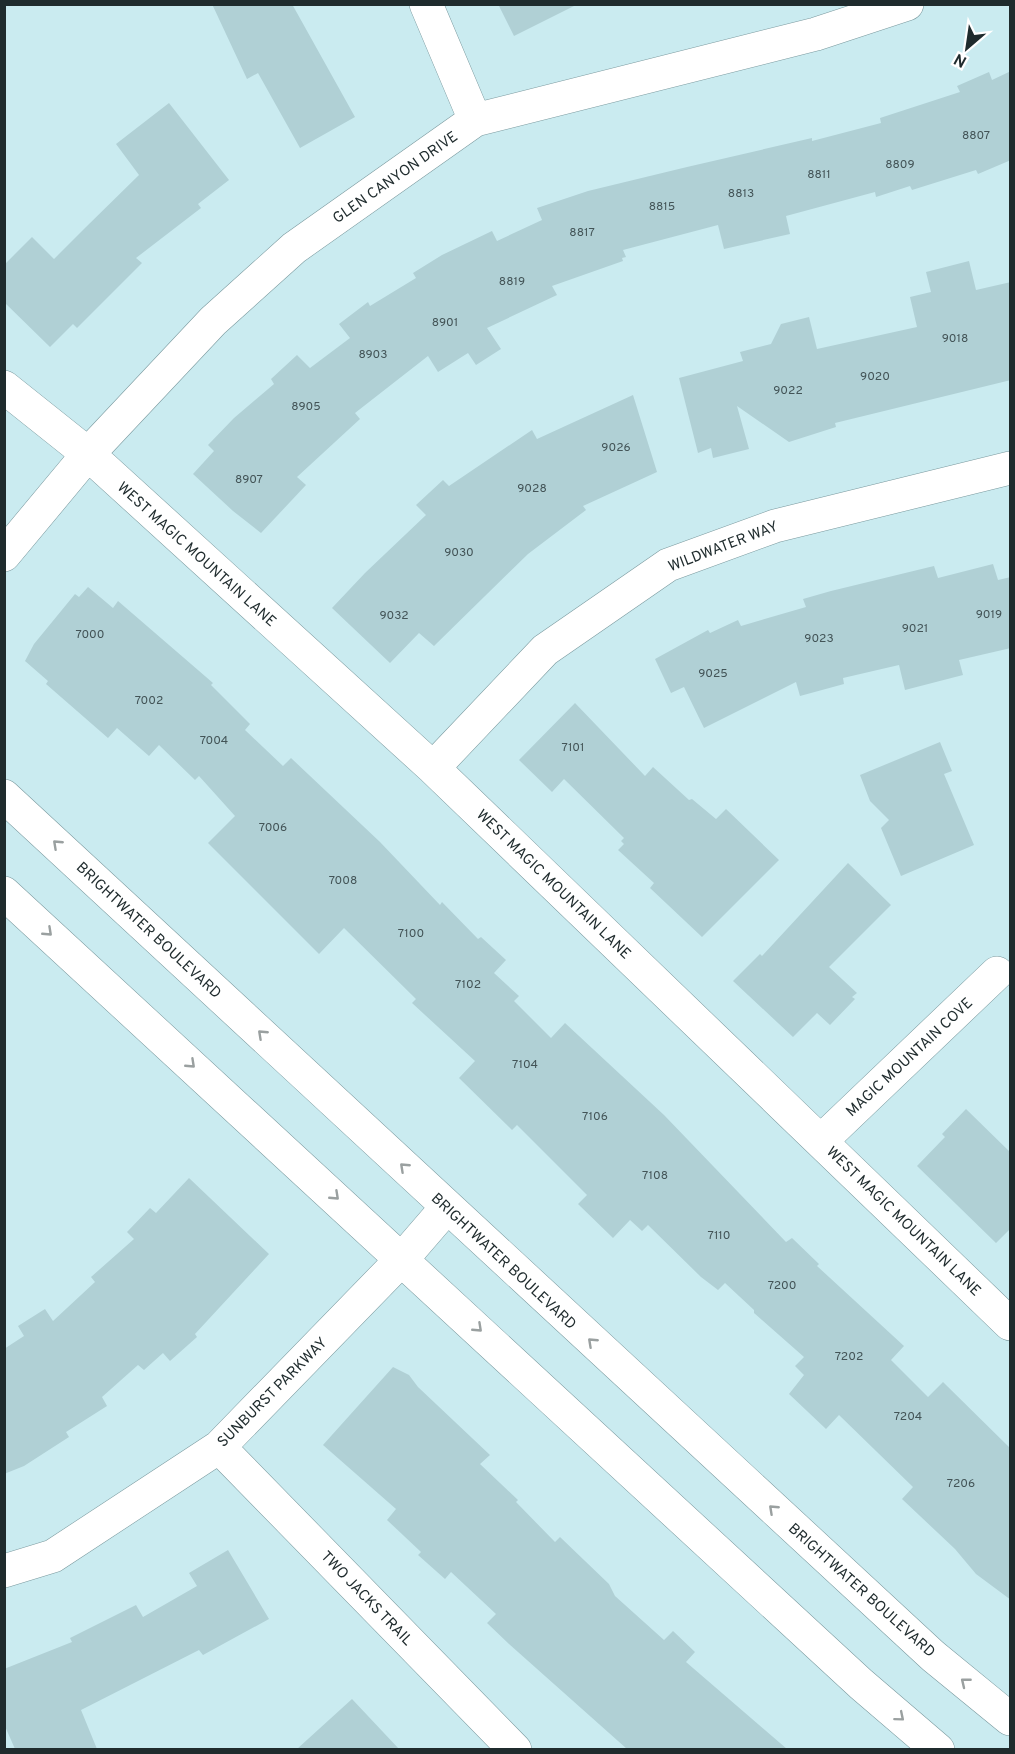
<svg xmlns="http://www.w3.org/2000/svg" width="1015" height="1754" font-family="Overpass,sans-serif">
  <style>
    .building { fill: #b0d0d5 }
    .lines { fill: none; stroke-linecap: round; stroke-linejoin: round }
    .minor-casing { stroke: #7a999e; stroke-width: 34 }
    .minor { stroke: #fff; stroke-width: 33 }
    .oneway { stroke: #9aa0a0 }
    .labels { text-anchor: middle; stroke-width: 4.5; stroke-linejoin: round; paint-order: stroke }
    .number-label { font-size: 12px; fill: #435457 }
    .street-label { font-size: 15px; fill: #1f2b2d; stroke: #fff }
  </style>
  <rect width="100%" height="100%" fill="#caebf0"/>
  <!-- building -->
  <path class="building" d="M212,4H292L355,117L300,148L258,73L247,79Z
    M498,4H578L514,36Z
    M1011,71V160L978,174L976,170L912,190L910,186L876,197L875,192L786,216L790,234L724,249L718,225L623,250L626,257L622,258L623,261L552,286L557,295L487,328L501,349L476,365L468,353L438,372L428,356L355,413L360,419L297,477L306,485L261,533L233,511L193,474L214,451L208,445L234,418L274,384L271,379L297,355L310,368L350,338L339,324L368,302L370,306L416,278L413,273L442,255L492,231L497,241L542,220L537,208L588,191L687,167L812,138V141L881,123L880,118L960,92L957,86L989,72L992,80Z
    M169,103L229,180L198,204L201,208L136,258L142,263L77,328L73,324L50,347L4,302V265L32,237L54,259L86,227L139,175L116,144Z
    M969,261L976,290L1011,282V380L835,423L836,427L789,442L737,406L749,449L713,458L711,448L698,453L679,378L743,361L740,352L771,344L781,324L809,317L817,349L917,327L910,297L931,292L926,272Z
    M633,395L657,472L583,506L586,510L528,554L434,646L419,633L390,663L332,608L365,573L426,515L416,505L443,480L449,486L532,430L537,439Z
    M993,564L998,580L1011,577V648L959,660L963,675L905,690L899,665L843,678L844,684L800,696L796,682L704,728L684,687L671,693L655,659L708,630L710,633L738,620L741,626L806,607L803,599L831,591L934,566L938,578Z
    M88,587L113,608L118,601L213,683L211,685L250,724L245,730L283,766L291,758L380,842L440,905L442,902L478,939L481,937L506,960L494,973L519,996L514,1001L551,1038L565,1023L664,1115L786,1242L792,1238L819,1264L817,1266L904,1346L891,1360L928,1397L943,1382L1011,1449V1600L976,1574L955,1549L902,1499L913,1487L839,1415L826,1429L789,1394L804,1375L795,1366L804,1357L754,1313V1310L725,1283L718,1290L701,1277L648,1225L642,1231L630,1220L613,1238L578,1204L587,1195L517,1125L512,1130L459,1078L475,1061L412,1003L416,999L344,928L319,954L208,843L235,816L199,776L195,780L159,745L149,756L117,728L108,738L46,684L48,681L25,661L34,644L75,594L79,597Z
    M575,703L645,776L653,767L689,800L692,799L716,819L726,809L779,860L702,937L650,888L654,883L618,850L624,844L621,841L624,838L564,779L552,792L519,760Z
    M940,742L952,771L944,774L974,845L901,876L881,828L889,820L870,801L860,775Z
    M848,863L891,905L829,967L857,993L852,997L855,999L830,1025L817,1013L793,1037L733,981L760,954L762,956Z
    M966,1109L1011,1153V1228L996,1243L917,1166L945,1137L942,1134Z
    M189,1178L269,1254L195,1334L197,1337L170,1361L163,1353L144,1370L138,1365L102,1397L107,1406L66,1432L69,1437L24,1466L4,1474V1349L24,1336L18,1326L45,1309L53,1321L95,1282L91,1277L134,1239L127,1232L150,1208L156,1213Z
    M393,1367L409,1375L418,1387L490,1455L480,1464L518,1500L516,1502L555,1542L560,1537L609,1584L615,1596L664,1640L673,1631L695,1652L686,1662L787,1749H627L509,1644L487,1623L496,1614L451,1572L445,1579L418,1555L421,1552L387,1520L396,1509L323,1445Z
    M228,1550L269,1619L203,1655L199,1650L81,1710L97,1749H15L4,1724V1669L72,1642L70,1638L136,1605L143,1617L197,1586L189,1573Z
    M352,1699L399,1749H297Z"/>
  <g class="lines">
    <!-- minor casing -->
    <g class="minor-casing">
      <path id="minor" d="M426,4L475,120
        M4,387L88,454L433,768L1010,1324
        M4,555L88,454L213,321L294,248L475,120L816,34L907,4
        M433,768L545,650L668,565L775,526L1010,468
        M4,796L933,1656L1010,1719
        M4,893L861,1684L938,1750
        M821,1141L997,973
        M219,1447L515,1750
        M4,1571L53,1556L219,1447L403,1258L447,1207"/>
    </g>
    <!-- minor -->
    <use href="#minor" class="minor"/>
  </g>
  <!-- one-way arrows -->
  <defs><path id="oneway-chevron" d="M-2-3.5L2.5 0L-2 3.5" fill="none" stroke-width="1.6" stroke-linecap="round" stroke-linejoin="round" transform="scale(1.5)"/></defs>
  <g class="oneway">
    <use href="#oneway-chevron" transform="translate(57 844) rotate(-137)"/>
    <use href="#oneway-chevron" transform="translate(48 932) rotate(43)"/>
    <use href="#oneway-chevron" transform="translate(262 1034) rotate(-137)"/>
    <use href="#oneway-chevron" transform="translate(191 1064) rotate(43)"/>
    <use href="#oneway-chevron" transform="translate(404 1167) rotate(-137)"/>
    <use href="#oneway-chevron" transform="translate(335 1196) rotate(43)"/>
    <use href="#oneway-chevron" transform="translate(478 1328) rotate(43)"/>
    <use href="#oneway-chevron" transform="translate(592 1342) rotate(-137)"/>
    <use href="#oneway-chevron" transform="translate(773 1509) rotate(-137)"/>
    <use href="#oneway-chevron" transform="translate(965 1682) rotate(-141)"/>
    <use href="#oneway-chevron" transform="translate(900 1717) rotate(40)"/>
  </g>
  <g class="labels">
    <!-- number labels -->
    <g class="number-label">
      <text x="976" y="139">8807</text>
      <text x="900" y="168">8809</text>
      <text x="819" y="178">8811</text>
      <text x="741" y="197">8813</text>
      <text x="662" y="210">8815</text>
      <text x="582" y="236">8817</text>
      <text x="512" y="285">8819</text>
      <text x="445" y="326">8901</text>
      <text x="955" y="342">9018</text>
      <text x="373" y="358">8903</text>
      <text x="875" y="380">9020</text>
      <text x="788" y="394">9022</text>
      <text x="306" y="410">8905</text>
      <text x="616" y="451">9026</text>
      <text x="249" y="483">8907</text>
      <text x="532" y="492">9028</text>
      <text x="459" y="556">9030</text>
      <text x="989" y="618">9019</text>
      <text x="394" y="619">9032</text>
      <text x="915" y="632">9021</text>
      <text x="90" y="638">7000</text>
      <text x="819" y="642">9023</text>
      <text x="713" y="677">9025</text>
      <text x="149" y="704">7002</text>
      <text x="214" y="744">7004</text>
      <text x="573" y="751">7101</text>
      <text x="273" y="831">7006</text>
      <text x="343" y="884">7008</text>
      <text x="411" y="937">7100</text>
      <text x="468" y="988">7102</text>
      <text x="525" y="1068">7104</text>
      <text x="595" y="1120">7106</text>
      <text x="655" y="1179">7108</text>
      <text x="719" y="1239">7110</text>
      <text x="782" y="1289">7200</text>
      <text x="849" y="1360">7202</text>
      <text x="908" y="1420">7204</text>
      <text x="961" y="1487">7206</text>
    </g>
    <!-- street labels -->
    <g class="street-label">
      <text transform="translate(395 177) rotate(-35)" y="5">GLEN CANYON DRIVE</text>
      <text transform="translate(723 546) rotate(-21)" y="5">WILDWATER WAY</text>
      <text transform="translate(197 554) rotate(42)" y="5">WEST MAGIC MOUNTAIN LANE</text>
      <text transform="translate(554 884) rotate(44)" y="5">WEST MAGIC MOUNTAIN LANE</text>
      <text transform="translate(149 930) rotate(43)" y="5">BRIGHTWATER BOULEVARD</text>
      <text transform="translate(909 1057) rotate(-43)" y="5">MAGIC MOUNTAIN COVE</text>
      <text transform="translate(904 1221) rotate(44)" y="5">WEST MAGIC MOUNTAIN LANE</text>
      <text transform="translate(504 1261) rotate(43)" y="5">BRIGHTWATER BOULEVARD</text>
      <text transform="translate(272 1392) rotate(-45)" y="5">SUNBURST PARKWAY</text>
      <text transform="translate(862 1590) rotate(42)" y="5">BRIGHTWATER BOULEVARD</text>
      <text transform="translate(367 1598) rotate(46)" y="5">TWO JACKS TRAIL</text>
    </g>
  </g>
  <!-- border -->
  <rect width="1015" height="1754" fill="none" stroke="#1f2b2d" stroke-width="12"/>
  <!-- north arrow -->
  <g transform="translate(967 48) rotate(209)" stroke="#ffffff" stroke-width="4.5" paint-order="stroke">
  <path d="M0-4.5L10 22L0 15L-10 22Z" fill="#1f2b2d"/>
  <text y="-9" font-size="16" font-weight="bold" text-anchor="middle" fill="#1f2b2d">N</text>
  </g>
</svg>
